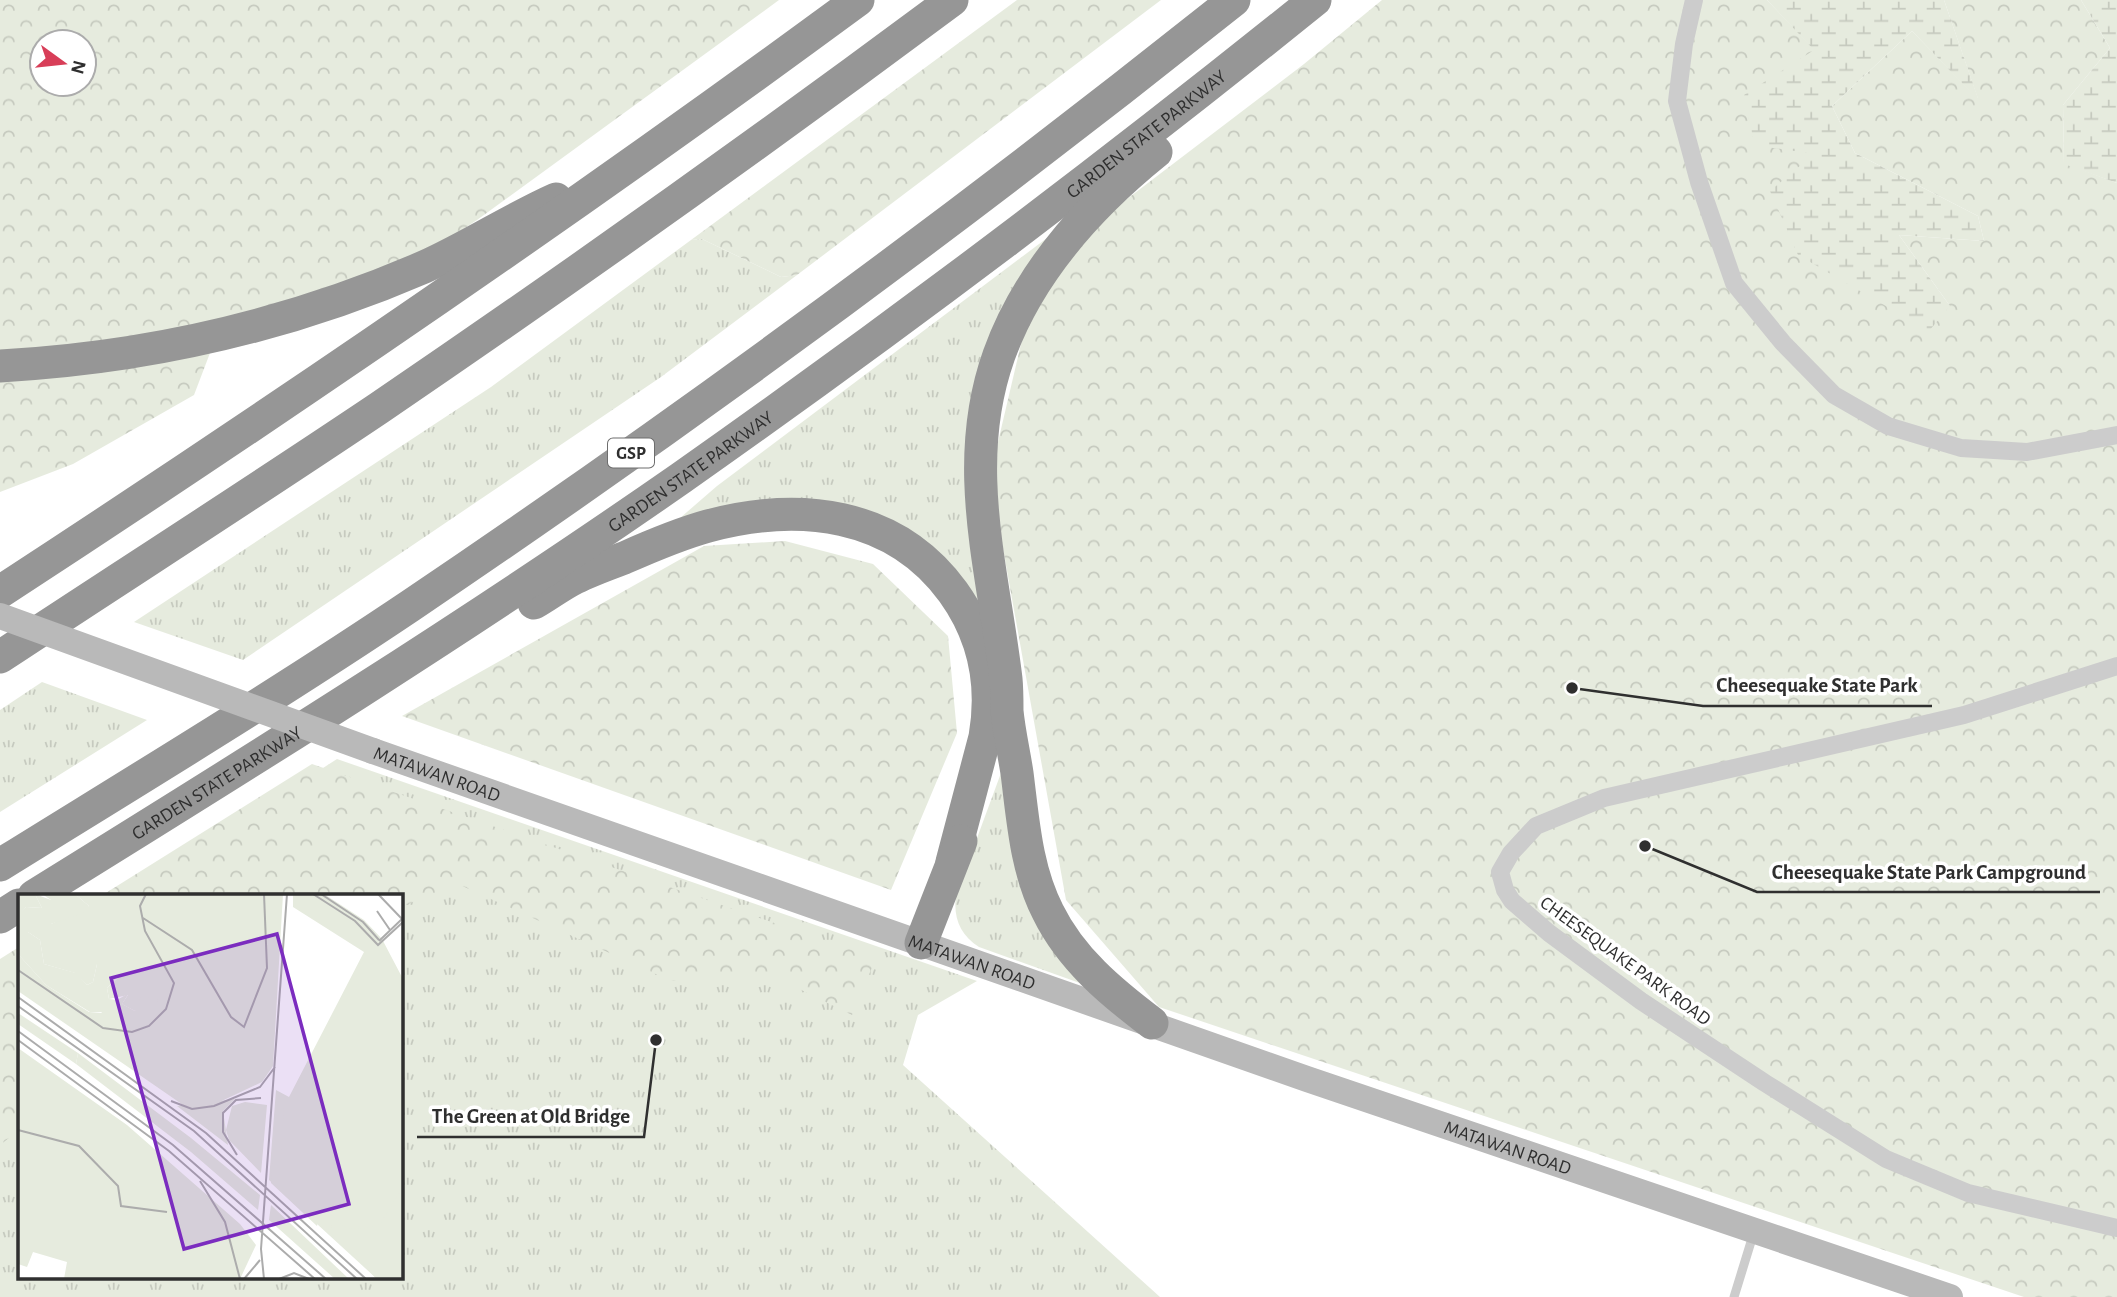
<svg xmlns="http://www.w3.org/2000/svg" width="2117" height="1297" font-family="'Alegreya Sans',sans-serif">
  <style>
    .grass { fill: url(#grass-tufts) }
    .forest { fill: url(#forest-crowns); fill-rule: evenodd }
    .wetland { fill: url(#wetland-marsh) }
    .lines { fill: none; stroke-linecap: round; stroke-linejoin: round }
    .service { stroke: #ccc; stroke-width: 9 }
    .minor { stroke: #ccc; stroke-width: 18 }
    .secondary { stroke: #b9b9b9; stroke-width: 26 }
    .motorway { stroke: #969696; stroke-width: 33 }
    .secondary-bridge { stroke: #b9b9b9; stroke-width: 26 }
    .labels { text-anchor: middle; stroke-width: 7; stroke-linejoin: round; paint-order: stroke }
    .shield { fill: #fff; stroke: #6d6d6d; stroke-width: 2 }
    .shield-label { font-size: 18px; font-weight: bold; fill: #2f2f2f }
    .street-label { font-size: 19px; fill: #2f2f2f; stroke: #fff }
    .inset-road { fill: none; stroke: #acacac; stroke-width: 2 }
    .view { fill: #7b2cbf; fill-opacity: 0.15; stroke: #7b2cbf; stroke-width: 3.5 }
    .inset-edge { fill: none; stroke: #2f2f2f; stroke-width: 3.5 }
    .leader { fill: none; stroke: #2f2f2f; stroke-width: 2.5 }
    .callout-dot { fill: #2f2f2f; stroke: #fff; stroke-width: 2.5 }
    .callout-label { font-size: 21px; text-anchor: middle; font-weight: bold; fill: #2f2f2f; stroke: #fff; stroke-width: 7; stroke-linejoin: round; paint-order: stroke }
  </style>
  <defs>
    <pattern id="grass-tufts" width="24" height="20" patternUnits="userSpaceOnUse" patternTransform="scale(1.75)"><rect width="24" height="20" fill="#e6ebde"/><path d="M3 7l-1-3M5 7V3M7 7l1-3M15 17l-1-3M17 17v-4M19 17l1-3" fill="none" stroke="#c6cabf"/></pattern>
    <pattern id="forest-crowns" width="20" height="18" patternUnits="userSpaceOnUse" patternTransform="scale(1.75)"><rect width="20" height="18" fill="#e6ebde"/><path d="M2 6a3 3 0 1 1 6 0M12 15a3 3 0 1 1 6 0" fill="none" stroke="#c6cabf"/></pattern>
    <pattern id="wetland-marsh" width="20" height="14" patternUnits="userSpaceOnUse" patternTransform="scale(1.75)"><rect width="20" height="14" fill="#e6ebde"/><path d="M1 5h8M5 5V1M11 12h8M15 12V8" fill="none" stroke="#c6cabf"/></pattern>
  </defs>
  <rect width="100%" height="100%" fill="#fff"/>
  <!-- grass -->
  <path class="grass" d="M1059,229L991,353L994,669L893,530L672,525L717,486Z
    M702,239L781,277L797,275L661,377L243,660L134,622L491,387L691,240Z
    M42,682L147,720L0,812V710Z
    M337,759L977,981L918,1015L903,1065L1160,1297H0V971L19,959V1278H401V896L309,777Z
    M1001,773L1091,987L979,947C960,935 953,918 956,895Z"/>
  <!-- forest -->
  <path class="forest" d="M0,0H779L477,220L361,297L210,353L194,395L73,464L0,492ZM42,42H84V84H42Z
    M1017,0H1161L797,275L781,277L702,239L691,240Z
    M1382,0H1767L1815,50V154L1950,306L1899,235L1984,241L1978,216L1855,153L1832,106L1912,31L1978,99L1944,0H2081L2110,48L2063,105L2064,163L2117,183V1297H2024L1159,1007L1066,900L990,476L1032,297L1081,234L1304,64Z
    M785,541L873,564L948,636L957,733L891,890L402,716L704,546Z
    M312,764L876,958L852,1015L771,975L671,981L458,884L401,907V896H101Z
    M19,947V1130L0,1145V959Z"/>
  <!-- wetland -->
  <path class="wetland" d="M1767,0H1944L1979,101L1912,31L1832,106L1855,153L1978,216L1984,241L1899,235L1950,306L1929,331L1798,255L1770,191L1814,154L1754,145L1744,95L1814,50Z
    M2081,0H2117V183L2064,164L2063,105L2110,48Z"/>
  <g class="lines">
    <!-- service -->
    <path class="service" d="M1734,1297L1754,1232"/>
    <!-- minor -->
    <path class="minor" d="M1694,0L1684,44L1677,101L1699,182L1734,283L1783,343L1834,395L1888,426L1961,448L2027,452L2117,435
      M2117,666L1964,715L1604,798L1536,826L1511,853L1500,872L1505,890L1512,901L1549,933L1641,1001L1765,1083L1886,1159L1968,1193L2117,1228"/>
    <!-- secondary -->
    <path class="secondary" id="s1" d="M373,751L1307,1079L1950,1297"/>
    <!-- motorway -->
    <g class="motorway">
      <path d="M0,366C146,358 290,325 424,267C469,247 511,219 556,199"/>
      <path d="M0,592C291,402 578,206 858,0"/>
      <path d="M534,603C548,595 561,585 575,578C591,570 608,564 624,558C651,546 679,534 708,526C798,502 894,511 953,592C984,635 994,685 985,737L952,862"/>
      <path d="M0,657C126,574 254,492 379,408C573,276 764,140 952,0"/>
      <path d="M0,865C137,780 276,696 410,606C693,415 967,213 1234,0"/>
      <path id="s2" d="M34,896C252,761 470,625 681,478C897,326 1109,166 1315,0"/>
      <path d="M0,917L19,905"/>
      <path d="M921,943L961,841"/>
      <path d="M1152,1023C1111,992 1071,959 1048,912C1026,869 1023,820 1017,773C1014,753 1009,732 1007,711C1007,700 1007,689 1006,679C993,569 960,464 999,355C1029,272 1089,206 1156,152"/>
    </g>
    <!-- secondary-bridge -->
    <path class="secondary-bridge" d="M0,616L373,751"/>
  </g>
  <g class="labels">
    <!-- shield labels -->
    <rect class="shield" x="608" y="438.5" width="46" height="29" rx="5"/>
    <g class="shield-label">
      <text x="631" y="459">GSP</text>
    </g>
    <!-- street labels -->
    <g class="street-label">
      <text dy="7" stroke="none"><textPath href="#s2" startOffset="1349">GARDEN STATE PARKWAY</textPath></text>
      <text dy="7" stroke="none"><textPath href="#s2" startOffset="782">GARDEN STATE PARKWAY</textPath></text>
      <text dy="7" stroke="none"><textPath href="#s1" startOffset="68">MATAWAN ROAD</textPath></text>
      <text dy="7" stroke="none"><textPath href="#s2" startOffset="215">GARDEN STATE PARKWAY</textPath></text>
      <text transform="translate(1626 960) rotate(36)" y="7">CHEESEQUAKE PARK ROAD</text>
      <text dy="7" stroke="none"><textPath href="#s1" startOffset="635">MATAWAN ROAD</textPath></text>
      <text dy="7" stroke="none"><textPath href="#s1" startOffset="1202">MATAWAN ROAD</textPath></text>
    </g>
  </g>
  <!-- overview -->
  <g transform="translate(18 894)">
    <rect width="385" height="385" fill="#fff"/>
    <path d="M275,0H306L346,26L364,45L385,85V385H359L251,286L258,196L271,203L346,58L275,13ZM0,119L60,159L58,170L0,130ZM217,205L205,217L210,251L159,212ZM173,244L242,301L240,316L173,258ZM253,311L331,385H317L251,326Z" fill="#e6ebde"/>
    <path d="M17,0L33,6V30L71,12L57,0H265L255,172L244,188L193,212L168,213L0,97V60L28,91L71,118L110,121L123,118L131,104L117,117L104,110L110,101L91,105L89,94L100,84L79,70L75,88L69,91L57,79L26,70L22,46L10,38L1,19L8,13L24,14ZM0,154L109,231L222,330L238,351L222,385H46L49,368L15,358L9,373L0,370ZM60,159L173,244V258L58,170ZM227,208L249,211L243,279L211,246L208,236L214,212ZM258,210L266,211L263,266L284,294L328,334L346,335L362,330L385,293V385H359L316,342L311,323L302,320L299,332L253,289Z" fill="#e6ebde"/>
    <path d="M0,0H17L24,14L8,13L2,19L10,28V38L22,46L26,70L58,79L69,91L75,88L79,70L94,53L108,55L117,73L116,86L99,84L89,94L91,105L99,106L111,99L104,110L117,117L126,95L129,93L131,104L138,95L142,97L137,116L130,122L124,118V126L118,129L110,122L104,130H97L83,118H72L28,91L0,60ZM24,0H57L71,12L65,19L33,30V6Z" fill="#e6ebde"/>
    <path class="inset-road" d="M295,0L337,27L360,51L385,28M303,0L345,28L361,46M360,0L384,25M359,17L372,36M125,24L174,56L213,123L226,133L249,74L246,0M361,47L385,24M0,76L85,134L114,138L131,132L148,115L156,89L127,37L122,12L128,0M0,103L188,239L348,385M0,112L176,237L339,385M0,137L155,251L308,385M0,146L151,257L297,385M153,207L174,215L196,212L242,193L257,173M0,236L61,252L100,292L103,312L149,318M219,261L205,238V219L218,206L243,204M182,287L207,328L222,385M226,385L242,366M246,385L243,355L269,0M261,385L276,379L291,385"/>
    <path class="view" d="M259,40L331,310L166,355L93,84Z"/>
    <rect width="385" height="385" class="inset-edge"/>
  </g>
  <!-- callouts -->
  <path class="leader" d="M1572 688L1703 706H1932M1645 846L1757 892H2100M656 1040L644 1137H417"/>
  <g class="callout-dot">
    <circle cx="1572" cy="688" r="7"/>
    <circle cx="1645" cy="846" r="7"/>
    <circle cx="656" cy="1040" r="7"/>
  </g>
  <g class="callout-label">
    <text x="1817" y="692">Cheesequake State Park</text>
    <text x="1929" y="879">Cheesequake State Park Campground</text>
    <text x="531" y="1123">The Green at Old Bridge</text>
  </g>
  <!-- north arrow -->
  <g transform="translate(63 63) rotate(105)"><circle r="33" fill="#ffffff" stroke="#acacac" stroke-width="2"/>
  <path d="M0-5L12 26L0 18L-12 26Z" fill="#d83e58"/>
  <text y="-10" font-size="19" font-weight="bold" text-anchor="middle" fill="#2f2f2f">N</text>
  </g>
</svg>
